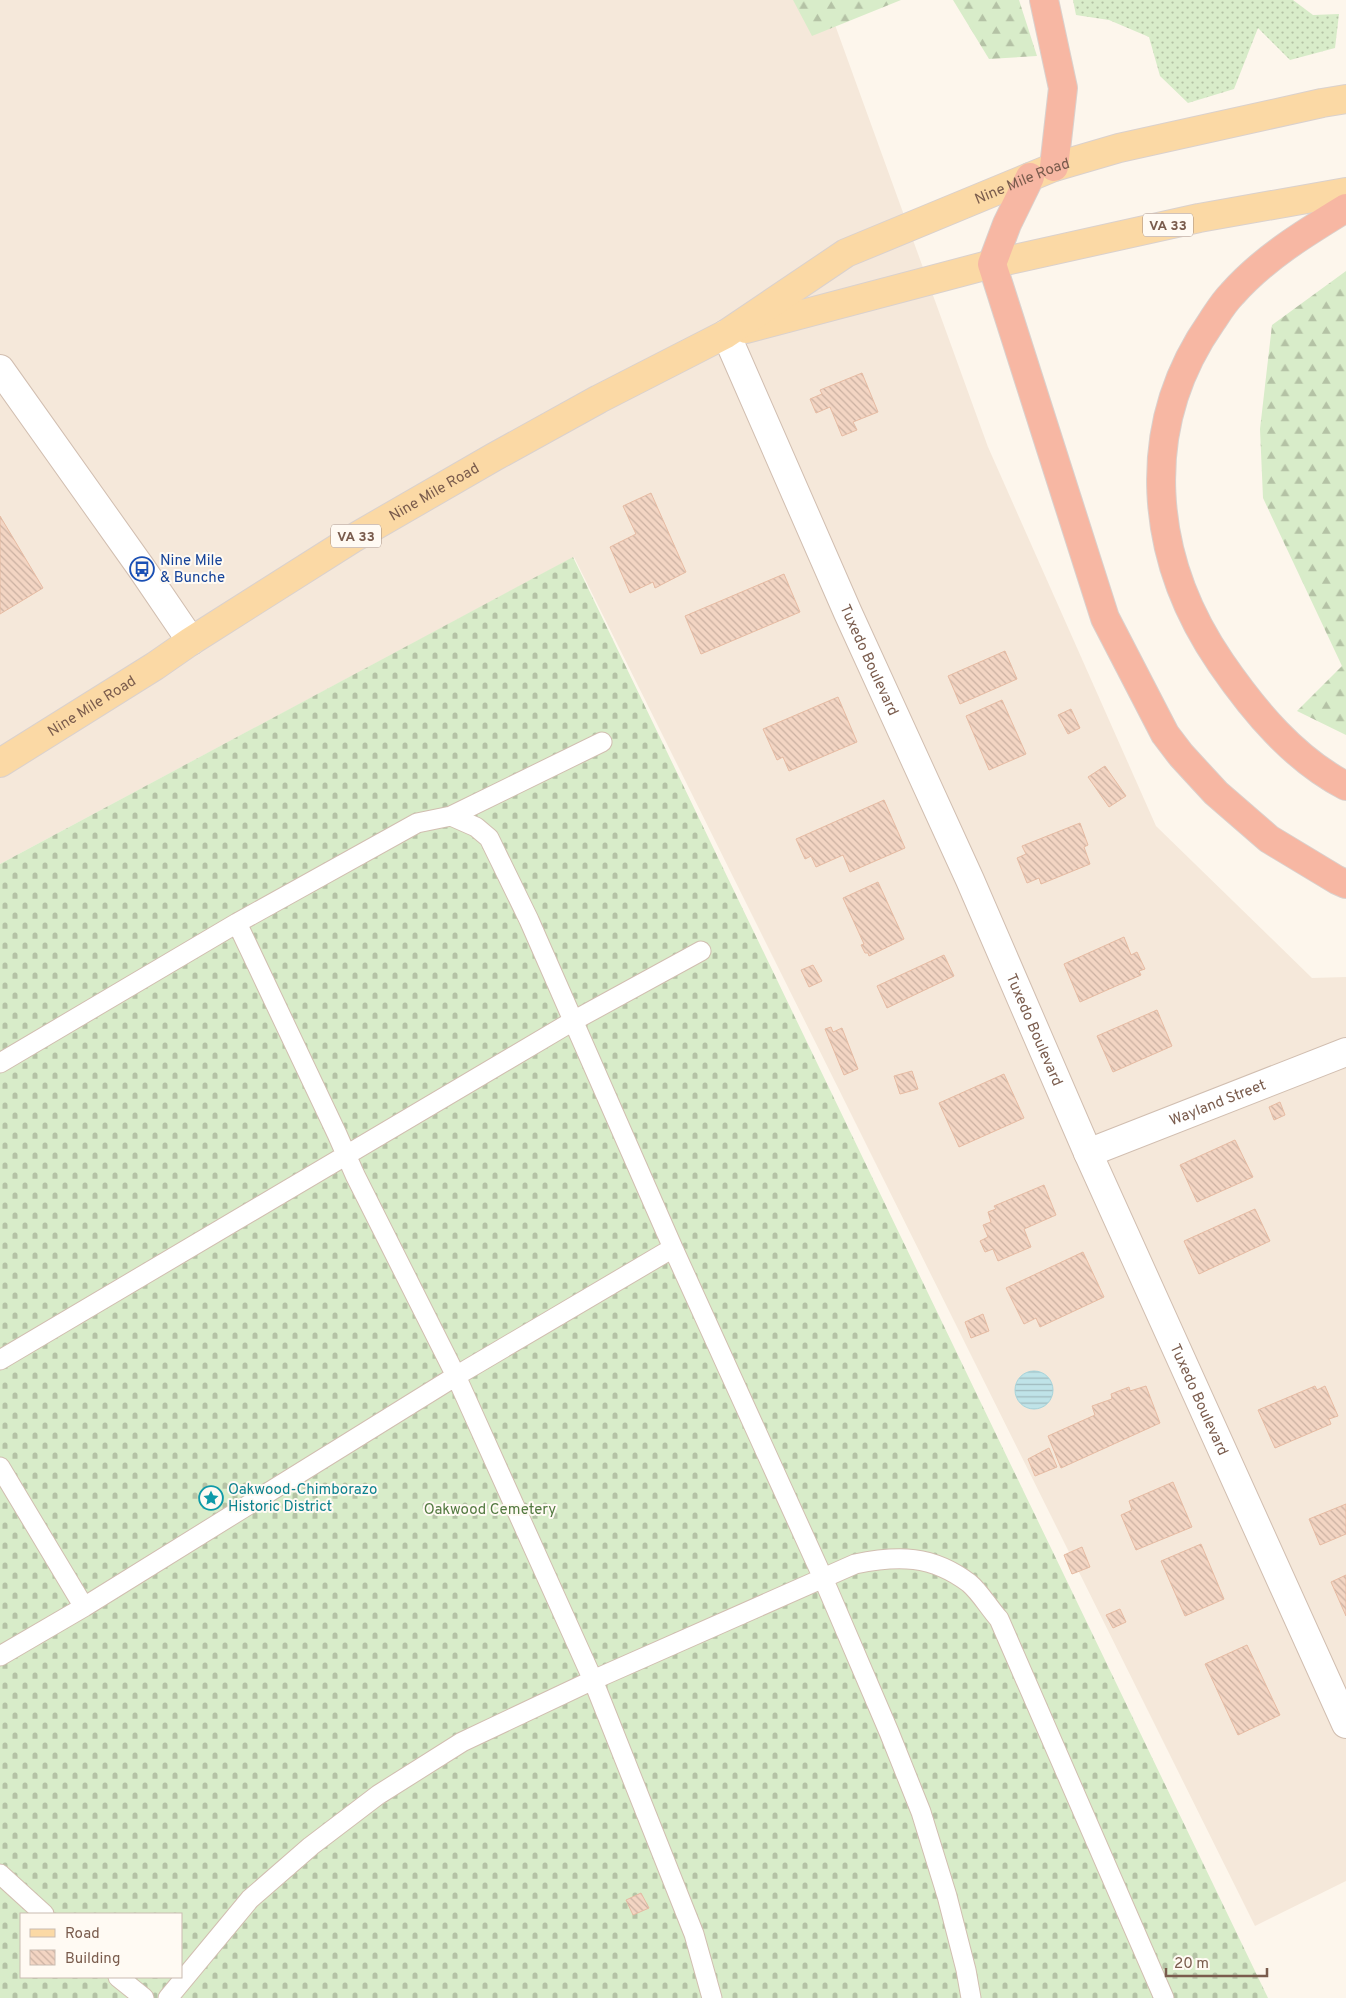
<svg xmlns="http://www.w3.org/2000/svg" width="1346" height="1998" font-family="Overpass,sans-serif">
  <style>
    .residential { fill: #f5e8da }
    .grass { fill: url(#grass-dots) }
    .forest { fill: url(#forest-firs) }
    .cemetery { fill: url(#cemetery-stones); fill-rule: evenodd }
    .water { fill: url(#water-rules); stroke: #a5d3da }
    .building { fill: url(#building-back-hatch); stroke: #e6bba3 }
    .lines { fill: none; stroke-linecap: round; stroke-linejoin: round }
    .lane-casing { stroke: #d1beb0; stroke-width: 21 }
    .street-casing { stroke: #d1beb0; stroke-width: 30 }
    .primary-casing { stroke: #dad1cd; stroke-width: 30 }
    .highway-casing { stroke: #dad1cd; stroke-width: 30 }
    .lane { stroke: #fff; stroke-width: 19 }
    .street { stroke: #fff; stroke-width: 28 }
    .primary { stroke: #fbd9a5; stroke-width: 28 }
    .highway { stroke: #f7b7a3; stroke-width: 28 }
    .labels { text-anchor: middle; stroke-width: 4; stroke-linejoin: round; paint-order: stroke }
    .shield { fill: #fffaf3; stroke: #a28b7f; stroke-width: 1 }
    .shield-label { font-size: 14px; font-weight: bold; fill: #7a5c4d }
    .street-label { font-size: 15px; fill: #7a5c4d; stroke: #fffaf3 }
    .transit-label { font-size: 15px; fill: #164399; stroke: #fffaf3; text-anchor: start }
    .culture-label { font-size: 15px; fill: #0d838f; stroke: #fffaf3; text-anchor: start }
    .park-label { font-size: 15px; fill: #537a41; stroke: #fffaf3 }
  </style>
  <defs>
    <pattern id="grass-dots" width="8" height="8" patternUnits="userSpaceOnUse" patternTransform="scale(1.25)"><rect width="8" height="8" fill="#d8ecc9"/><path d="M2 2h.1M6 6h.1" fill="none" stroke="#b4c2a5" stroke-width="1.8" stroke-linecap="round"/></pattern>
    <pattern id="forest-firs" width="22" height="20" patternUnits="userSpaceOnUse" patternTransform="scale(1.25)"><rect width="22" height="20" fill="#d8ecc9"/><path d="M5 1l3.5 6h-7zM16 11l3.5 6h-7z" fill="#b4c2a5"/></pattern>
    <pattern id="cemetery-stones" width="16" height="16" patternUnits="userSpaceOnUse" patternTransform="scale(1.25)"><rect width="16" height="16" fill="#d8ecc9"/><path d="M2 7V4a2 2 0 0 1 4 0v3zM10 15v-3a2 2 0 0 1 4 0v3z" fill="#b4c2a5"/></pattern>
    <pattern id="water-rules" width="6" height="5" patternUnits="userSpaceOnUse" patternTransform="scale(1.25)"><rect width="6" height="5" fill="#bfe3e8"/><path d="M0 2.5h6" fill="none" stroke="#a0bbbe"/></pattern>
    <pattern id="building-back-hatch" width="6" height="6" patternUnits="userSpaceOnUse" patternTransform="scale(1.25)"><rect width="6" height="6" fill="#f3d5c3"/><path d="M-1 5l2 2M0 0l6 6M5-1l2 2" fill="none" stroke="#cab0a1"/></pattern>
  </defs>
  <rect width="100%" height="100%" fill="#fdf6ec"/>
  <!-- residential -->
  <path class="residential" d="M0,0H826L988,447L1156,826L1312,978L1346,977V1881L1255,1926L574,557L0,864Z"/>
  <!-- grass -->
  <path class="grass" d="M1073,0H1293L1313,15L1339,14L1335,48L1290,60L1258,28L1234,89L1188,103L1160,76L1149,37L1109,20L1076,15Z"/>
  <!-- forest -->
  <path class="forest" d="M793,0H901L812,36Z
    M953,0H1019L1037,56L989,59Z
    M1346,271V735L1297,711L1342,666L1263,498L1260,429L1272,325Z"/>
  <!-- cemetery -->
  <path class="cemetery" d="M573,557L1268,1998H0V864ZM21,1914H181V1977H21Z"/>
  <!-- water -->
  <path class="water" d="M1015 1390a19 19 0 1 1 38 0a19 19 0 1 1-38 0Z"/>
  <!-- building -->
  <path class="building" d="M862,373L878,412L853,422L857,430L842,436L830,407L816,413L810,399L822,394L820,390Z
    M651,493L686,572L655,588L653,582L630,593L610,547L636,534L623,506Z
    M0,516L43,588L0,614Z
    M784,574L800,612L701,654L685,616Z
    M1005,651L1017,679L960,704L948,676Z
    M838,697L857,742L789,771L783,757L777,760L763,729Z
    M1002,700L1026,754L989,770L966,716Z
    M1071,709L1080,728L1068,734L1058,715Z
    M1105,766L1126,796L1109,807L1088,777Z
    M884,800L905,848L850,872L843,855L816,867L811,856L805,859L796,839Z
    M1080,823L1088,845L1084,847L1090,864L1041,884L1039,878L1027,883L1017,858L1026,854L1022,846Z
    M878,882L904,939L869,956L868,953H865L861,945L864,944L843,898Z
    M1124,937L1131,955L1137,952L1145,969L1139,971L1141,975L1080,1002L1064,964Z
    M944,955L954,976L887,1008L877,986Z
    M813,965L822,981L809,987L801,970Z
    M1157,1010L1172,1046L1113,1072L1097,1036Z
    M831,1027L833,1032L842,1028L858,1069L844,1075L825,1029Z
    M912,1071L918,1089L900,1094L894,1076Z
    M1004,1074L1024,1118L959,1147L939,1103Z
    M1280,1102L1285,1115L1274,1120L1269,1107Z
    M1235,1140L1253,1177L1197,1202L1180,1165Z
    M1044,1185L1056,1215L1024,1229L1031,1247L998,1261L993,1249L985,1252L980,1241L988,1237L983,1225L991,1222L988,1212L996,1209L994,1206Z
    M1255,1209L1270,1241L1199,1274L1184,1241Z
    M1083,1252L1104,1297L1040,1327L1036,1318L1024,1324L1006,1288Z
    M983,1314L989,1331L971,1338L965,1322Z
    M1146,1386L1160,1423L1061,1468L1048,1436L1095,1415L1092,1406L1112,1399L1111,1394L1129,1387L1130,1391Z
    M1315,1386L1317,1390L1325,1386L1338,1416L1329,1419L1331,1424L1275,1448L1258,1410Z
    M1049,1448L1057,1467L1035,1476L1028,1459Z
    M1173,1482L1192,1527L1136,1550L1121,1515L1132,1510L1129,1501Z
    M1346,1504V1534L1320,1545L1309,1519Z
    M1201,1544L1224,1599L1185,1616L1161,1561Z
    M1082,1547L1090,1567L1072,1574L1064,1555Z
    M1346,1575V1616L1331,1582Z
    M1120,1609L1126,1622L1113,1628L1106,1615Z
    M1247,1645L1280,1715L1238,1735L1205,1664Z
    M641,1893L649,1908L633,1915L626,1900Z"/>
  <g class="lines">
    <!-- lane casing -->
    <g class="lane-casing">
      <path id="lane" d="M451,816L476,827L489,838L529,920L673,1248L823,1578L889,1732L921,1812L947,1896L966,1970L971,1998
        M237,923L337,1134L355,1175L456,1376L593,1680L694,1934L712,1998
        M0,1063L237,923L417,823L451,816L602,742
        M0,1360L573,1021L701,951
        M0,1467L84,1607
        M0,1656L84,1607L456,1376L673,1248
        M0,1874L44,1914
        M118,1977L144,1998
        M168,1998L250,1899L311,1846L378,1795L462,1742L593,1680L855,1564C898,1555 932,1555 969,1583C980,1592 989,1608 999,1619L1164,1998"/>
    </g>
    <!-- street casing -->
    <g class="street-casing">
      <g id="street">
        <path id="s1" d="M726,334L848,613L970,880L1088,1153L1346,1724"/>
        <path d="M0,369L142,569L191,641"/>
        <path id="s2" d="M1088,1153L1346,1052"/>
      </g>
    </g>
    <!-- primary casing -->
    <g class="primary-casing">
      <g id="primary">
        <path d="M746,329L992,264L1199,218L1346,192"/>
        <path id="s3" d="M0,763L155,666L191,641L352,539L494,457L599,399L726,334L846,253L1054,167L1119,148L1322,103L1346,99"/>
      </g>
    </g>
    <!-- highway casing -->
    <g class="highway-casing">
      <path id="highway" d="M1044,0L1063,88L1054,167
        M1030,177L1007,224L992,264L1105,618L1165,734L1181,755L1216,793L1269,839L1337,880L1346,884
        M1346,208C1305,233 1264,258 1232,294C1224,302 1218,312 1212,321C1137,428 1149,558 1221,663C1254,711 1294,759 1346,786"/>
    </g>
    <!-- lane -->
    <use href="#lane" class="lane"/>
    <!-- street -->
    <use href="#street" class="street"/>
    <!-- primary -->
    <use href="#primary" class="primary"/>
    <!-- highway -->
    <use href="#highway" class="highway"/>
  </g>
  <!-- icons -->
  <defs>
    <g id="bus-ring" transform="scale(1.25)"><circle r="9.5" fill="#fffaf3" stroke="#1a4fb4" stroke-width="1.5"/><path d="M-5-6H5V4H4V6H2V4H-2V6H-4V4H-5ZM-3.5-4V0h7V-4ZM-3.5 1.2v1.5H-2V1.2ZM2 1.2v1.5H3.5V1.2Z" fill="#1a4fb4"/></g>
    <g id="sight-ring" transform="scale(1.25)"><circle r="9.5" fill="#fffaf3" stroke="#0f9aa8" stroke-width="1.5"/><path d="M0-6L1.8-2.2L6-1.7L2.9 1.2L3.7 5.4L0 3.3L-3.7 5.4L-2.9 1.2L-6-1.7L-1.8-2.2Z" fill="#0f9aa8"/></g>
  </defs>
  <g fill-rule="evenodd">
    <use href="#bus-ring" x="142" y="569"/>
    <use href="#sight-ring" x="211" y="1498"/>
  </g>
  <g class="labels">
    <!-- shield labels -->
    <g class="shield">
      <rect x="1143" y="213.5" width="50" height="23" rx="4"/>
      <rect x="331" y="524.5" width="50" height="23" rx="4"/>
    </g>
    <g class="shield-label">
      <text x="1168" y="230">VA 33</text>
      <text x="356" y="541">VA 33</text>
    </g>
    <!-- street labels -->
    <g class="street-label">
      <text dy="5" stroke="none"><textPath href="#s3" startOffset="1179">Nine Mile Road</textPath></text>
      <text dy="5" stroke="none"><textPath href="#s3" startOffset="512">Nine Mile Road</textPath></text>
      <text dy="5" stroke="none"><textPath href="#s1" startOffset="356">Tuxedo Boulevard</textPath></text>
      <text dy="5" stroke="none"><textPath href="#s3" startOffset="108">Nine Mile Road</textPath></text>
      <text dy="5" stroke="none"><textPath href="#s1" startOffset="761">Tuxedo Boulevard</textPath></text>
      <text dy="5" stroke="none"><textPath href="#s2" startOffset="139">Wayland Street</textPath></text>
      <text dy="5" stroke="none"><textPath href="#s1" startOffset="1166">Tuxedo Boulevard</textPath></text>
    </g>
    <!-- transit labels -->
    <g class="transit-label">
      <text x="160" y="565">Nine Mile<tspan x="160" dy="17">&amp; Bunche</tspan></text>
    </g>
    <!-- culture labels -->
    <g class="culture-label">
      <text x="228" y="1494">Oakwood-Chimborazo<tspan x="228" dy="17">Historic District</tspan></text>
    </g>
    <!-- park labels -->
    <g class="park-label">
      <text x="490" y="1514">Oakwood Cemetery</text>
    </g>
  </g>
  <!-- legend -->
  <rect x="20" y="1913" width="162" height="65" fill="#fffaf3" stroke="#cabbb1"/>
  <rect x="30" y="1929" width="25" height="8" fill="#fbd9a5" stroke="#cabbb1"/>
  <text x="65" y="1938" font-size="15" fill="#7a5c4d">Road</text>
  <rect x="30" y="1950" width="25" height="15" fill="url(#building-back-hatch)" stroke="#cabbb1"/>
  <text x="65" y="1963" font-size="15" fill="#7a5c4d">Building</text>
  <!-- scale -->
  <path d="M1166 1968v8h101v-8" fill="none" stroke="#7a5c4d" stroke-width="2.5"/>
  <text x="1174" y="1968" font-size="15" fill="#7a5c4d" stroke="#fffaf3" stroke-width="4" paint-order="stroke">20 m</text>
</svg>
